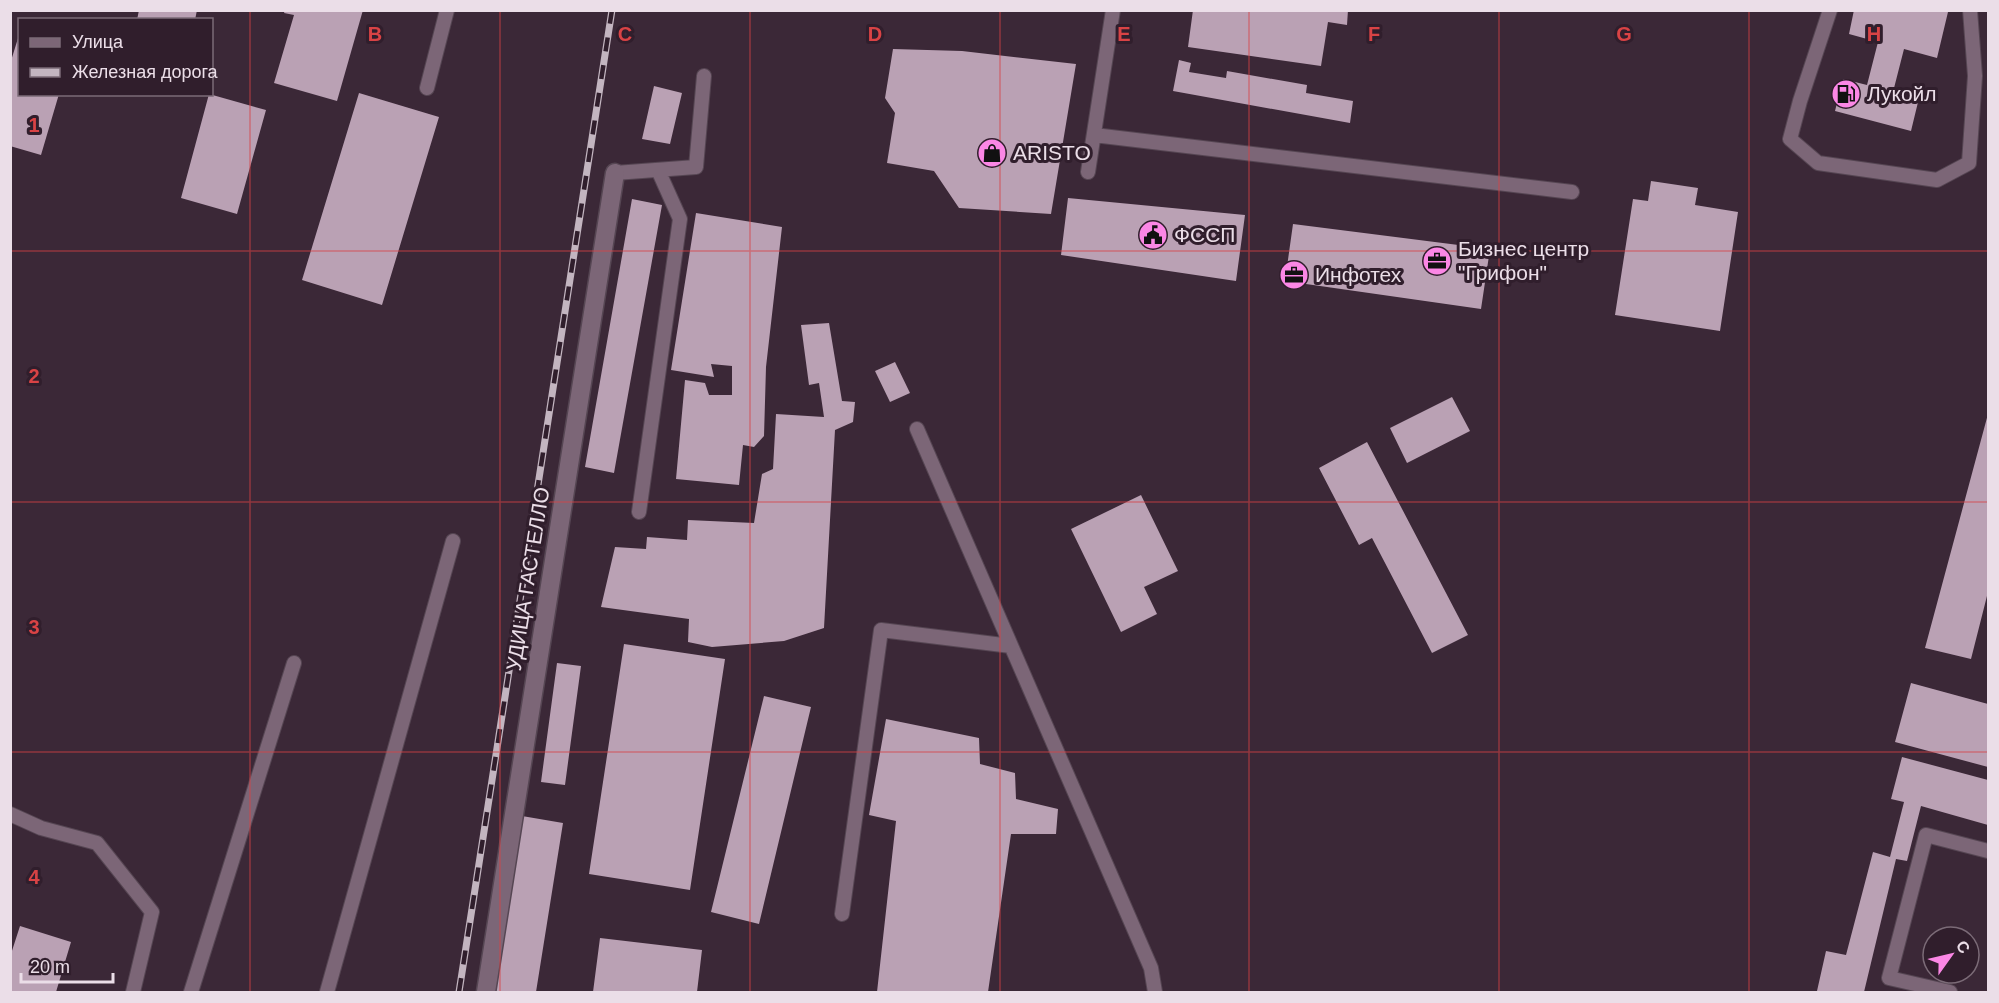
<svg xmlns="http://www.w3.org/2000/svg" width="1999" height="1003" font-family="Arial,sans-serif">
  <style>
    .building { fill: #baa1b4 }
    .lines { fill: none; stroke-linecap: round; stroke-linejoin: round }
    .lane-casing { stroke: #564653; stroke-width: 16 }
    .street-casing { stroke: #564653; stroke-width: 21 }
    .lane { stroke: #7c6677; stroke-width: 14 }
    .street { stroke: #7c6677; stroke-width: 18 }
    .rail-casing { stroke: #c3b5c0; stroke-width: 7 }
    .rail { stroke: #301e2c; stroke-width: 4.5; stroke-dasharray: 14; stroke-linecap: butt }
    .grid { fill: none; stroke: #d94345; stroke-width: 1.5; stroke-opacity: 0.55 }
    .labels { text-anchor: middle; stroke-width: 6; stroke-linejoin: round; paint-order: stroke }
    .poi-label { font-size: 21px; fill: #ebdee8; stroke: #301e2c; text-anchor: start }
    .street-label { font-size: 21px; fill: #ebdee8; stroke: #301e2c }
    .grid-label { font-size: 20px; text-anchor: middle; font-weight: bold; fill: #d94345; stroke: #301e2c; stroke-width: 6; stroke-linejoin: round; paint-order: stroke }
  </style>
  <rect width="100%" height="100%" fill="#3b2837"/>
  <!-- building -->
  <path class="building" d="M139,10H197L195,20H137Z
    M285,10H363L337,101L274,83L294,15L284,13Z
    M1193,10H1348L1347,25L1328,22L1321,66L1188,47Z
    M1854,10H1942L1948,12L1937,58L1904,49L1893,92L1919,98L1911,131L1835,111L1843,79L1867,85L1878,42L1849,34Z
    M19,35L20,94H59L41,155L10,146V64Z
    M893,49L962,51L1076,64L1051,214L959,208L934,171L887,163L895,113L885,98Z
    M1179,60L1191,63L1189,72L1226,78L1227,71L1307,85L1306,93L1353,101L1350,123L1173,91Z
    M654,86L682,93L670,144L642,139Z
    M359,93L439,117L382,305L302,280Z
    M209,94L266,110L237,214L181,198Z
    M1651,181L1698,188L1695,205L1738,212L1720,331L1615,315L1633,199L1648,201Z
    M1068,198L1245,215L1236,281L1061,255Z
    M632,199L662,205L614,473L585,467Z
    M696,213L782,227L766,367L764,436L754,447L743,445L739,485L676,479L685,380L705,383L709,395H732V366L711,364L714,377L671,370Z
    M1293,224L1490,249L1481,309L1285,281Z
    M829,323L842,401L855,402L853,422L835,430L824,628L784,641L712,647L688,642L689,619L601,607L615,547L646,549L647,537L687,540L688,520L754,523L762,474L773,469L776,414L824,417L819,383L809,385L801,325Z
    M895,362L910,393L890,402L875,371Z
    M1452,397L1470,431L1407,463L1390,428Z
    M1988,414V592L1971,659L1925,648Z
    M1367,442L1468,635L1432,653L1372,538L1359,545L1319,468Z
    M1141,495L1178,571L1144,587L1157,614L1121,632L1071,529Z
    M624,644L725,659L690,890L589,874Z
    M557,663L581,666L565,785L541,782Z
    M1911,683L1988,704V767L1895,742Z
    M764,696L811,707L759,924L711,912Z
    M886,719L979,738L980,764L1015,773L1016,799L1058,809L1056,834H1011L988,992H877L896,821L869,815Z
    M1902,757L1988,780V825L1921,806L1907,861L1896,859L1864,992H1824L1817,991L1826,951L1846,955L1873,852L1890,857L1904,802L1891,799Z
    M522,816L563,823L536,992H494Z
    M20,926L71,942L56,992H10V957Z
    M600,938L702,950L697,992H593Z"/>
  <g class="lines">
    <!-- lane casing -->
    <g class="lane-casing">
      <path id="lane" d="M1830,10L1800,101L1790,139L1818,163L1937,180L1969,163L1975,76L1970,10
        M427,88L447,10
        M1094,135L1572,192
        M1088,172L1113,10
        M615,173L696,167L704,76
        M917,429L1151,968L1155,992
        M639,512L680,219L658,170
        M10,814L41,828L97,843L152,912L133,992
        M842,914L881,630L1011,646
        M191,992L294,663
        M327,992L453,541
        M1950,992L1889,978L1926,835L1988,851"/>
    </g>
    <!-- street casing -->
    <g class="street-casing">
      <path id="street" d="M486,992L615,173"/>
    </g>
    <!-- lane -->
    <use href="#lane" class="lane"/>
    <!-- street -->
    <use href="#street" class="street"/>
    <!-- rail casing -->
    <g class="rail-casing">
      <path id="rail" d="M459,992L612,10"/>
    </g>
    <!-- rail -->
    <use href="#rail" class="rail"/>
  </g>
  <!-- grid -->
  <path class="grid" d="M250,10V992M500,10V992M750,10V992M1000,10V992M1249,10V992M1499,10V992M1749,10V992M10,251H1988M10,502H1988M10,752H1988"/>
  <!-- icons -->
  <defs>
    <g id="fuel-disc" transform="scale(1.5)"><circle r="9.5" fill="#fb87e5" stroke="#301e2c"/><path d="M-5.5-6h7V0h2V4h1.3V-2.5L3-4.5l.8-.8L6-3V5H2.5V1h-1V6h-7ZM-4.2-4.7v3.2H.2V-4.7Z" fill="#111"/></g>
    <g id="shop-disc" transform="scale(1.5)"><circle r="9.5" fill="#fb87e5" stroke="#301e2c"/><path d="M-5-2.5h2.3a2.7 3.5 0 0 1 5.4 0H5L5.5 6h-11ZM-1.5-2.5h3a1.5 2.3 0 0 0-3 0Z" fill="#111"/></g>
    <g id="civic-disc" transform="scale(1.5)"><circle r="9.5" fill="#fb87e5" stroke="#301e2c"/><path d="M-.6-6.5H3V-4.5H.6V-3L4-1V1h2V6H-6V1h2V-1L-.6-3ZM-1.2 2.5V6h2.4V2.5Z" fill="#111"/></g>
    <g id="office-disc" transform="scale(1.5)"><circle r="9.5" fill="#fb87e5" stroke="#301e2c"/><path d="M-6-3h4V-5.5h4V-3h4V5H-6ZM-1-4.5V-3h2v-1.5ZM-6 0V1H6V0Z" fill="#111"/></g>
  </defs>
  <g fill-rule="evenodd">
    <use href="#fuel-disc" x="1846" y="94"/>
    <use href="#shop-disc" x="992" y="153"/>
    <use href="#civic-disc" x="1153" y="235"/>
    <use href="#office-disc" x="1437" y="261"/>
    <use href="#office-disc" x="1294" y="275"/>
  </g>
  <g class="labels">
    <!-- poi labels -->
    <g class="poi-label">
      <text x="1867" y="101">Лукойл</text>
      <text x="1013" y="160">ARISTO</text>
      <text x="1174" y="242">ФССП</text>
      <text x="1458" y="256">Бизнес центр<tspan x="1458" dy="24">"Грифон"</tspan></text>
      <text x="1315" y="282">Инфотех</text>
    </g>
    <!-- street labels -->
    <g class="street-label">
      <text transform="translate(528 579) rotate(-81)" y="7">УДИЦА ГАСТЕЛЛО</text>
    </g>
  </g>
  <g class="grid-label">
    <text x="375" y="41">B</text>
    <text x="625" y="41">C</text>
    <text x="875" y="41">D</text>
    <text x="1124" y="41">E</text>
    <text x="1374" y="41">F</text>
    <text x="1624" y="41">G</text>
    <text x="1874" y="41">H</text>
    <text x="34" y="132">1</text>
    <text x="34" y="383">2</text>
    <text x="34" y="634">3</text>
    <text x="34" y="884">4</text>
  </g>
  <!-- border -->
  <rect width="1999" height="1003" fill="none" stroke="#ebdee8" stroke-width="24"/>
  <!-- legend -->
  <rect x="18" y="18" width="195" height="78" fill="#301e2c" stroke="#7b6b77" stroke-width="1.5"/>
  <rect x="30" y="38" width="30" height="9" fill="#7c6677" stroke="#7b6b77" stroke-width="1.5"/>
  <text x="72" y="48" font-size="18" fill="#ebdee8">Улица</text>
  <rect x="30" y="68" width="30" height="9" fill="#c3b5c0" stroke="#7b6b77" stroke-width="1.5"/>
  <text x="72" y="78" font-size="18" fill="#ebdee8">Железная дорога</text>
  <!-- north arrow -->
  <g transform="translate(1951 955) rotate(56)"><circle r="28" fill="#301e2c" stroke="#7b6b77" stroke-width="1.5"/>
  <path d="M0-4.5L10 22L0 15L-10 22Z" fill="#fb87e5"/>
  <text y="-9" font-size="16" font-weight="bold" text-anchor="middle" fill="#ebdee8">С</text>
  </g>
  <!-- scale -->
  <path d="M21 973v9h92v-9" fill="none" stroke="#ebdee8" stroke-width="3"/>
  <text x="30" y="973" font-size="18" fill="#ebdee8" stroke="#301e2c" stroke-width="4.5" paint-order="stroke">20 m</text>
</svg>
